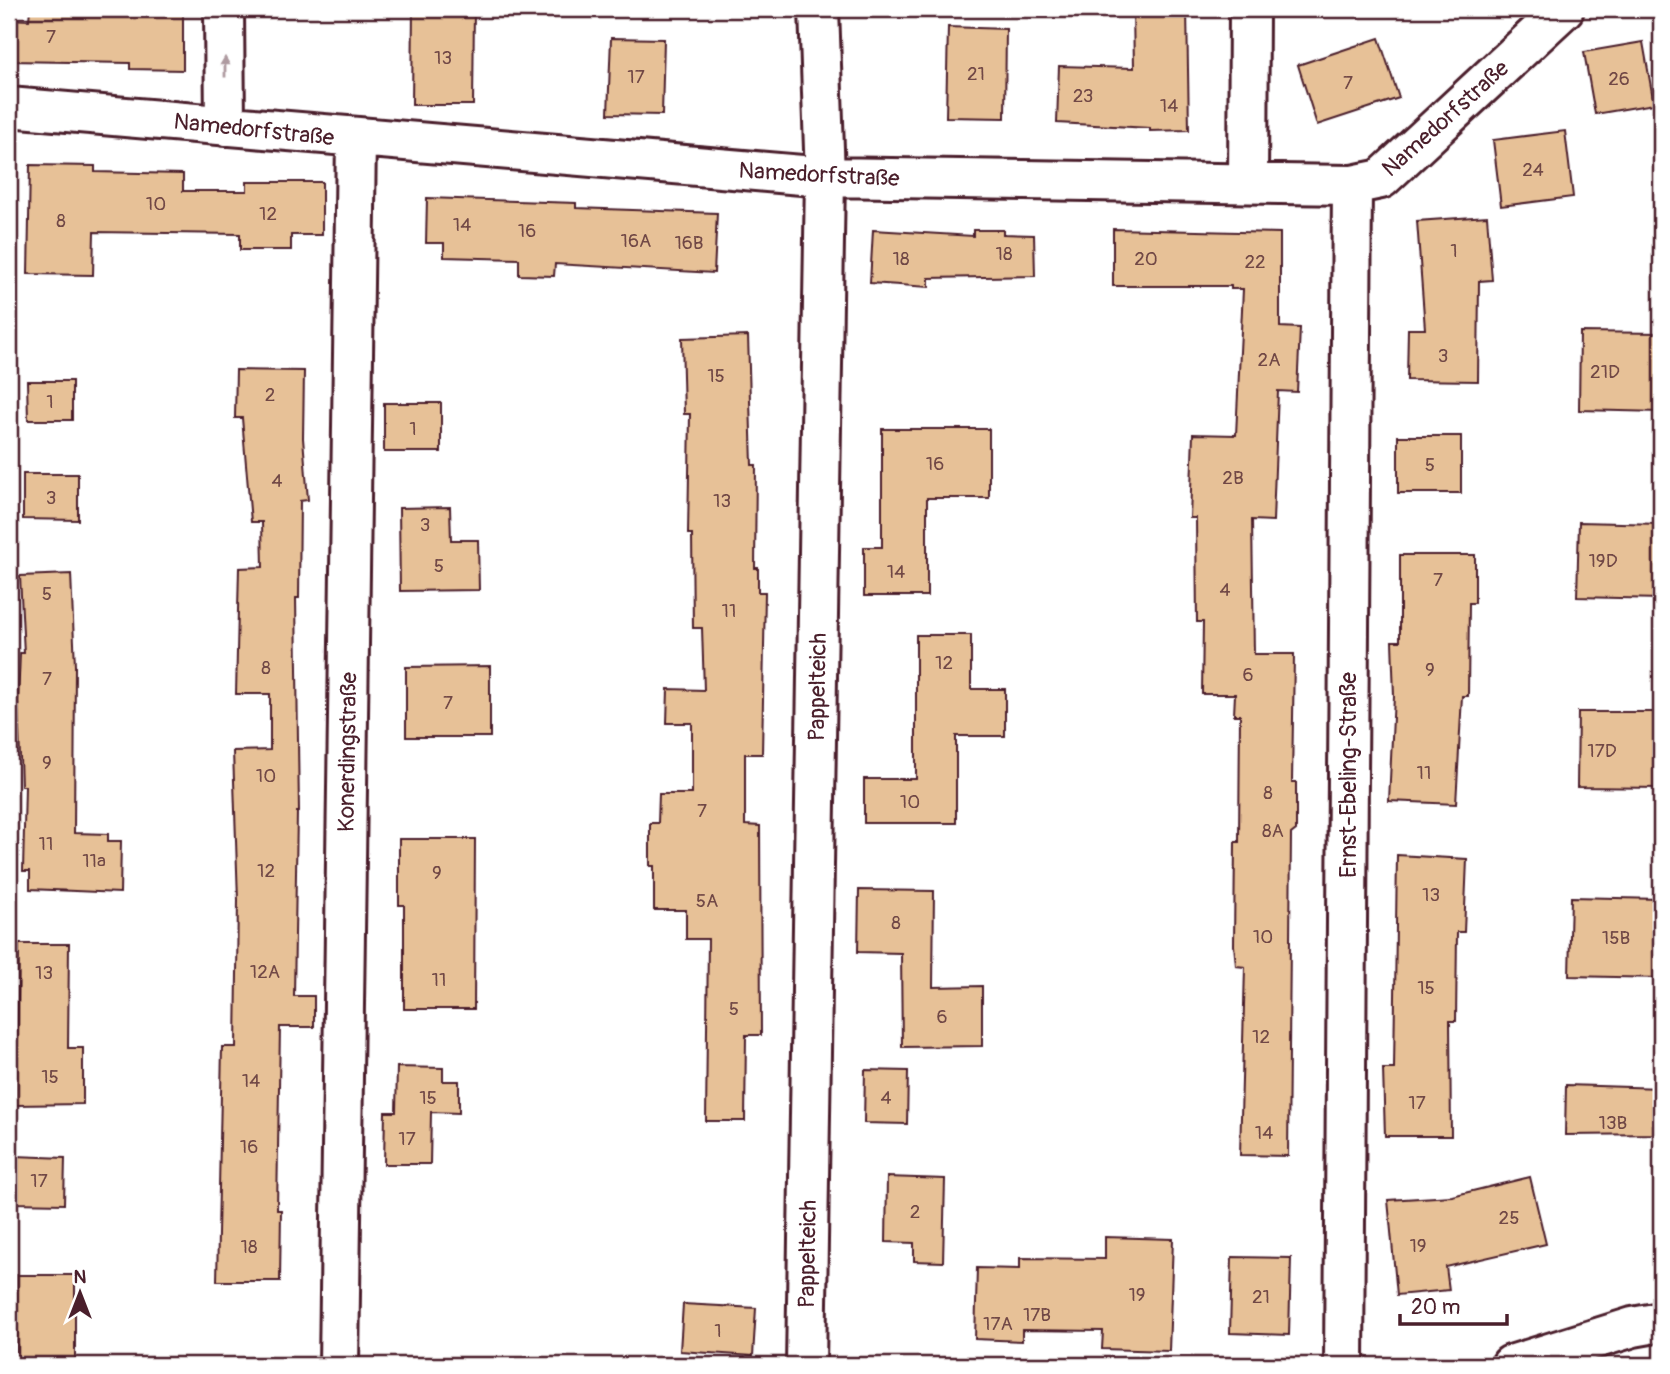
<svg xmlns="http://www.w3.org/2000/svg" width="1670" height="1374" font-family="Pangolin,sans-serif">
  <style>
    .building { fill: #e7c197; stroke: #4a1f2b; stroke-width: 2 }
    .lines { fill: none; stroke-linecap: round; stroke-linejoin: round }
    .minor-casing { stroke: #4a1f2b; stroke-width: 44 }
    .minor { stroke: #fff; stroke-width: 38 }
    .oneway { fill: #ae9aa0 }
    .labels { text-anchor: middle; stroke-width: 5; stroke-linejoin: round; paint-order: stroke }
    .number-label { font-size: 19px; fill: #714846 }
    .street-label { font-size: 23px; fill: #4a1f2b; stroke: #fff }
  </style>
  <rect width="100%" height="100%" fill="#fff"/>
  <filter id="ink" filterUnits="userSpaceOnUse"><feTurbulence type="fractalNoise" baseFrequency=".0143" numOctaves="2"/><feDisplacementMap in="SourceGraphic" scale="14" xChannelSelector="R" yChannelSelector="G"/><feConvolveMatrix kernelMatrix="1 2 1 2 8 2 1 2 1" color-interpolation-filters="sRGB"/></filter>
  <g filter="url(#ink)">
    <!-- building -->
    <path class="building" d="M30,9H183V70L130,69V63L9,61V19L29,20Z
      M413,9H474L473,105H412Z
      M1133,9H1187L1189,130L1150,131V128L1057,123L1059,66L1134,68Z
      M948,27L1006,29L1005,118L946,117Z
      M611,38L664,39L662,115L608,114Z
      M1379,38L1399,98L1317,125L1298,65Z
      M1643,42L1654,104L1595,114L1584,52Z
      M1565,131L1573,197L1501,206L1493,140Z
      M30,165L95,166V172L183,174V191H247V182H322V235H291V250H240V234L94,232L93,275L28,274Z
      M427,198L576,203V208L717,213L714,273L555,264L554,276L519,275V259L444,257V243H426Z
      M1487,216L1492,280L1479,281L1478,381L1407,380L1408,329H1425L1417,221Z
      M1113,229L1280,233V327L1300,328L1297,392L1278,391L1273,521L1252,520L1254,654H1294L1292,782H1296V830L1291,834L1288,1156L1240,1155L1245,967L1236,966L1234,945L1235,842H1239L1240,715H1234L1235,694H1202L1203,622H1197L1196,518H1190L1193,434L1236,435L1243,289H1231V286H1113Z
      M873,230L973,236V230H1003V234L1034,235L1035,276L929,278V287L870,283Z
      M1580,332L1661,333V412L1579,410Z
      M748,336L752,465H756L755,568H758V592H765L762,754H745V825L760,826L761,1035H746L745,1121H706L708,939H686V910H654V866H650V823H658L659,794H692V723H667L668,689L704,690L702,628H693L692,534H688L690,414H684L682,338Z
      M236,370L304,371L303,438L308,500L300,501L299,598H296L299,812H297L294,996H314V1027H280L277,1210H281L280,1281H217L222,1047H236L238,900L233,751L270,750V694H236L239,568L263,567L262,522H251L242,418H235Z
      M27,381H72V420H28Z
      M384,403H441V452H384Z
      M882,429H989V498H927V596H864V547H882Z
      M1398,436H1461V493H1398Z
      M23,474H78V520L23,519Z
      M450,507L451,540H478L479,590L400,591L399,508Z
      M1579,522L1661,524V599L1577,597Z
      M1400,555H1475V603H1469L1468,696H1462L1456,804L1389,801L1394,696L1392,641H1400Z
      M71,574L75,666L74,833L108,834V841H121L120,893L30,889V871H23L25,786H21L18,701L20,653H24L20,576Z
      M916,635H971V689H1005V736H956V823H864V779H916Z
      M490,666V737H406V667Z
      M1578,712H1661V788L1577,787Z
      M399,839H475L474,1009H404V905H399Z
      M1397,855L1467,859L1464,932H1457L1456,1021H1450L1451,1136H1385L1383,1069H1394Z
      M859,890L934,891L933,987L982,986V1046L902,1047L901,953L858,952Z
      M1571,897L1661,899V978L1569,976Z
      M19,944H69L68,1048H83V1104L16,1105Z
      M397,1067L443,1068V1081H459V1113L431,1112L430,1164H384L385,1112H396Z
      M865,1070L908,1071L907,1124L864,1123Z
      M1566,1085L1661,1088V1134L1565,1135Z
      M15,1156L65,1158L64,1204L14,1203Z
      M887,1177L945,1179L943,1262L914,1261V1243L886,1242Z
      M1530,1177L1546,1244L1446,1267L1449,1290L1397,1295L1388,1200L1452,1196Z
      M1105,1237L1173,1239L1169,1351L1102,1349L1103,1331L1022,1330V1341L975,1339L977,1268L1020,1269V1258L1105,1259Z
      M1232,1257L1291,1258L1289,1335L1230,1333Z
      M17,1275H75V1365H17Z
      M683,1304L756,1308L753,1356L680,1351Z"/>
    <g class="lines">
      <!-- minor casing -->
      <g class="minor-casing">
        <path id="minor" d="M224,9L225,126
          M9,107L825,177L1352,185L1381,179L1564,9
          M1248,182L1249,9
          M339,1365L356,139
          M806,1365L825,177L819,9
          M1344,1365L1352,185
          M1511,1365L1633,1327L1661,1322"/>
      </g>
      <!-- minor -->
      <use href="#minor" class="minor"/>
    </g>
    <!-- one-way arrows -->
    <defs><path id="oneway-solid" d="M-6-.8H1V-3.2L6.5 0L1 3.2V.8H-6Z" transform="scale(1.75)"/></defs>
    <use class="oneway" href="#oneway-solid" transform="translate(225 67) rotate(-90)"/>
  </g>
  <g class="labels">
    <!-- number labels -->
    <g class="number-label">
      <text x="51" y="43">7</text>
      <text x="443" y="64">13</text>
      <text x="976" y="80">21</text>
      <text x="636" y="83">17</text>
      <text x="1619" y="85">26</text>
      <text x="1348" y="89">7</text>
      <text x="1083" y="102">23</text>
      <text x="1169" y="112">14</text>
      <text x="1533" y="176">24</text>
      <text x="156" y="210">10</text>
      <text x="268" y="220">12</text>
      <text x="61" y="227">8</text>
      <text x="462" y="231">14</text>
      <text x="527" y="237">16</text>
      <text x="636" y="247">16A</text>
      <text x="689" y="249">16B</text>
      <text x="1454" y="257">1</text>
      <text x="1004" y="260">18</text>
      <text x="901" y="265">18</text>
      <text x="1146" y="265">20</text>
      <text x="1255" y="268">22</text>
      <text x="1443" y="362">3</text>
      <text x="1269" y="366">2A</text>
      <text x="1605" y="378">21D</text>
      <text x="716" y="382">15</text>
      <text x="270" y="401">2</text>
      <text x="50" y="408">1</text>
      <text x="413" y="435">1</text>
      <text x="935" y="470">16</text>
      <text x="1430" y="471">5</text>
      <text x="1233" y="484">2B</text>
      <text x="277" y="487">4</text>
      <text x="51" y="504">3</text>
      <text x="722" y="507">13</text>
      <text x="425" y="531">3</text>
      <text x="1603" y="567">19D</text>
      <text x="439" y="572">5</text>
      <text x="896" y="578">14</text>
      <text x="1438" y="586">7</text>
      <text x="1225" y="596">4</text>
      <text x="47" y="600">5</text>
      <text x="729" y="617">11</text>
      <text x="944" y="669">12</text>
      <text x="266" y="674">8</text>
      <text x="1430" y="676">9</text>
      <text x="1248" y="681">6</text>
      <text x="47" y="685">7</text>
      <text x="448" y="709">7</text>
      <text x="1602" y="757">17D</text>
      <text x="47" y="769">9</text>
      <text x="1424" y="779">11</text>
      <text x="266" y="782">10</text>
      <text x="1268" y="799">8</text>
      <text x="910" y="808">10</text>
      <text x="702" y="817">7</text>
      <text x="1273" y="837">8A</text>
      <text x="46" y="850">11</text>
      <text x="94" y="867">11a</text>
      <text x="266" y="877">12</text>
      <text x="437" y="879">9</text>
      <text x="1431" y="901">13</text>
      <text x="707" y="907">5A</text>
      <text x="896" y="929">8</text>
      <text x="1263" y="943">10</text>
      <text x="1616" y="944">15B</text>
      <text x="265" y="978">12A</text>
      <text x="44" y="979">13</text>
      <text x="439" y="986">11</text>
      <text x="1426" y="994">15</text>
      <text x="734" y="1015">5</text>
      <text x="942" y="1023">6</text>
      <text x="1261" y="1043">12</text>
      <text x="50" y="1083">15</text>
      <text x="251" y="1087">14</text>
      <text x="428" y="1104">15</text>
      <text x="886" y="1104">4</text>
      <text x="1417" y="1109">17</text>
      <text x="1613" y="1129">13B</text>
      <text x="1264" y="1139">14</text>
      <text x="407" y="1145">17</text>
      <text x="249" y="1153">16</text>
      <text x="39" y="1187">17</text>
      <text x="915" y="1218">2</text>
      <text x="1509" y="1224">25</text>
      <text x="1418" y="1252">19</text>
      <text x="249" y="1253">18</text>
      <text x="1137" y="1301">19</text>
      <text x="1261" y="1303">21</text>
      <text x="1037" y="1321">17B</text>
      <text x="998" y="1330">17A</text>
      <text x="718" y="1337">1</text>
    </g>
    <!-- street labels -->
    <g class="street-label">
      <text transform="translate(1445 118) rotate(-42)" y="8">Namedorfstraße</text>
      <text transform="translate(254 129) rotate(6)" y="8">Namedorfstraße</text>
      <text transform="translate(819 174) rotate(3)" y="8">Namedorfstraße</text>
      <text transform="translate(817 687) rotate(-89)" y="8">Pappelteich</text>
      <text transform="translate(347 752) rotate(-89)" y="8">Konerdingstraße</text>
      <text transform="translate(1348 775) rotate(-90)" y="8">Ernst-Ebeling-Straße</text>
      <text transform="translate(807 1254) rotate(-89)" y="8">Pappelteich</text>
    </g>
  </g>
  <!-- margin -->
  <rect width="1670" height="1374" fill="none" stroke="#fff" stroke-width="35"/>
  <rect x="18" y="18" width="1635" height="1339" fill="none" stroke="#4a1f2b" stroke-width="2.5" filter="url(#ink)"/>
  <!-- north arrow -->
  <g transform="translate(80 1293)" stroke="#ffffff" stroke-width="5" paint-order="stroke">
  <path d="M0-5L12 26L0 18L-12 26Z" fill="#4a1f2b"/>
  <text y="-10" font-size="19" font-weight="bold" text-anchor="middle" fill="#4a1f2b">N</text>
  </g>
  <!-- scale -->
  <path d="M1400 1314v10h107v-10" fill="none" stroke="#4a1f2b" stroke-width="3.5"/>
  <text x="1411" y="1314" font-size="21" fill="#4a1f2b" stroke="#ffffff" stroke-width="5" paint-order="stroke">20 m</text>
</svg>
